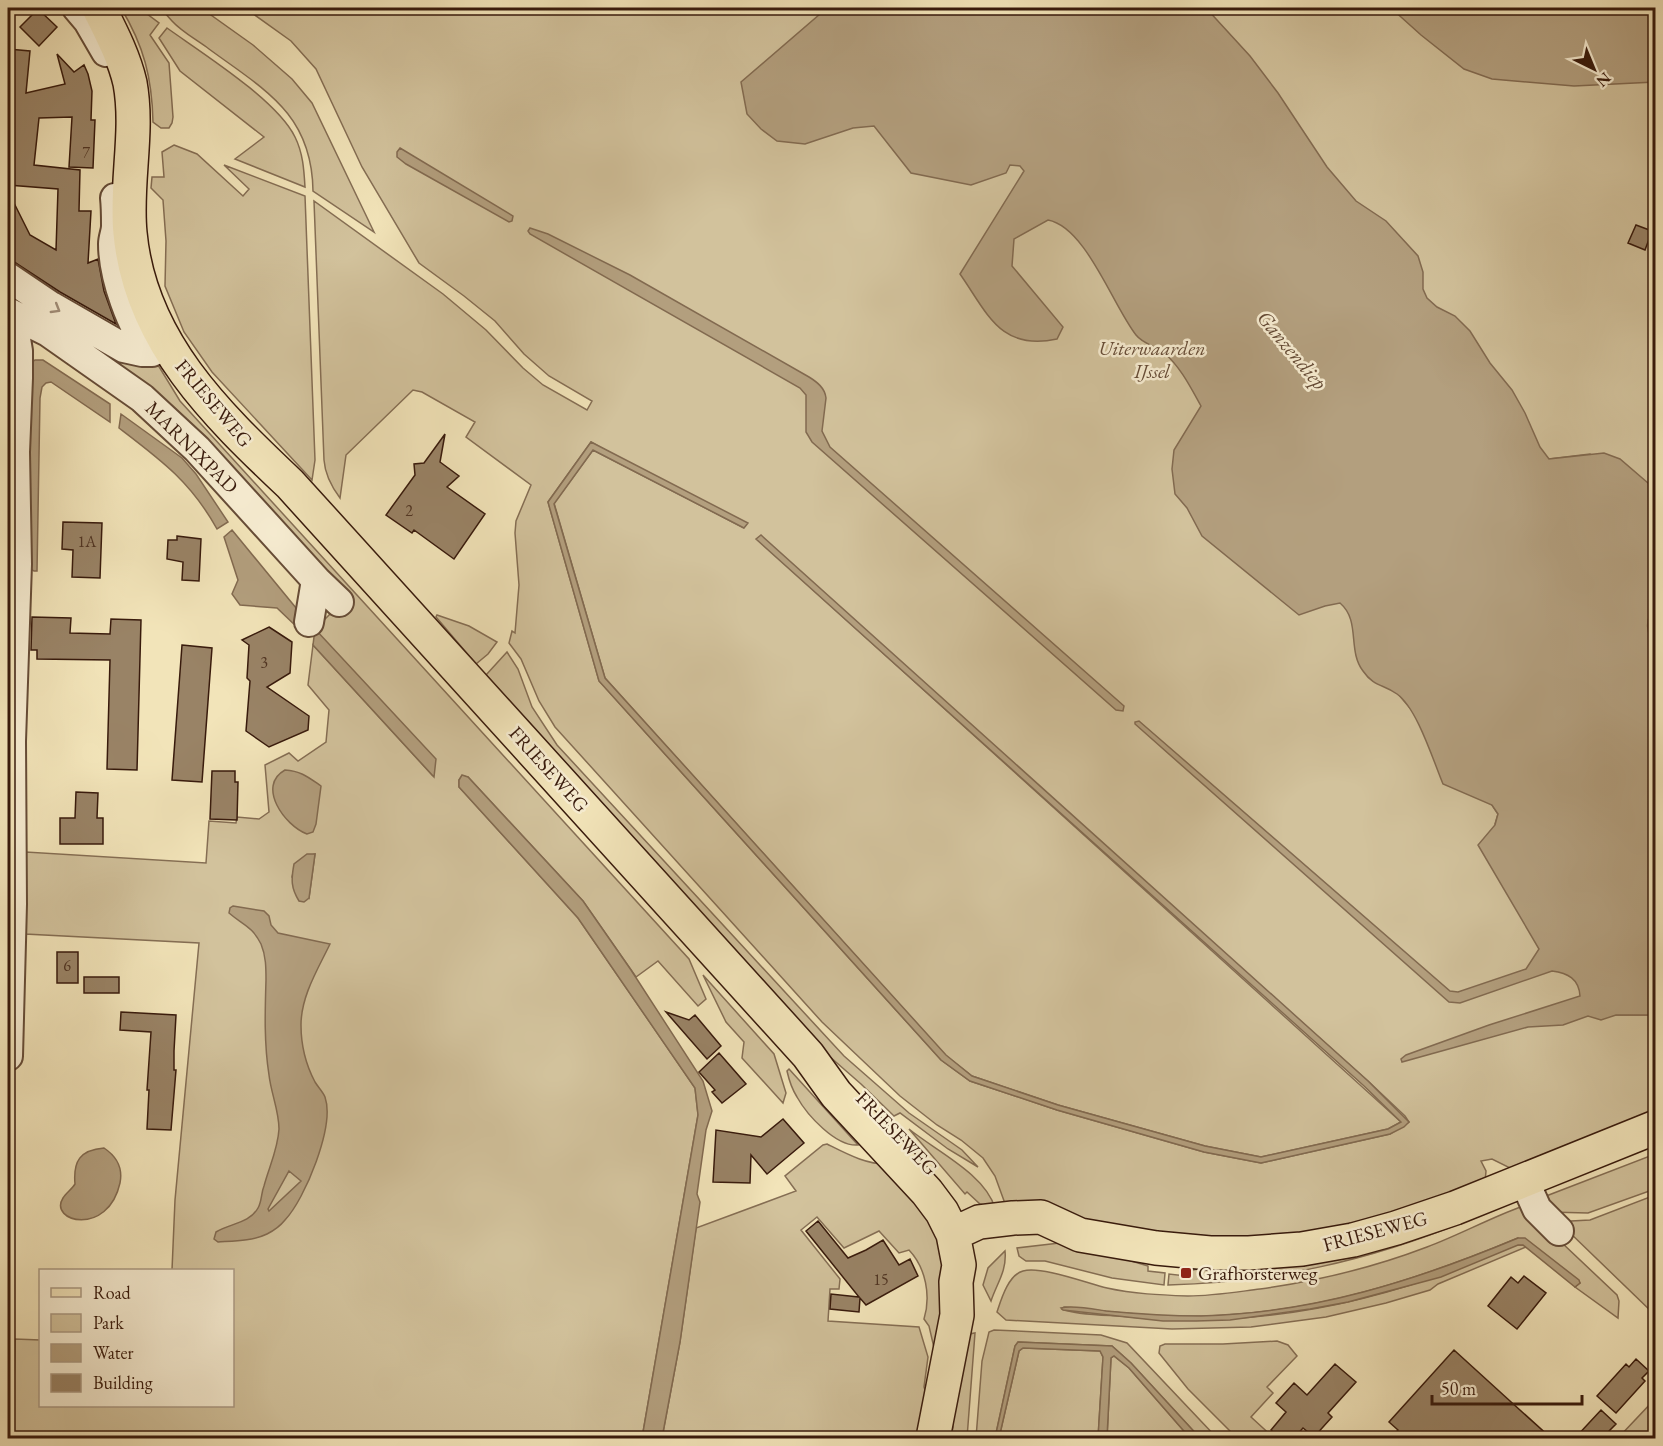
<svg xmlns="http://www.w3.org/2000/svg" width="1663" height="1446" font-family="'EB Garamond',serif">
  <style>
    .green { fill: #d2c29c; stroke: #856e54; stroke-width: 1.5; fill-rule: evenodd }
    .water { fill: #b39f7e; stroke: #826a50; stroke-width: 1.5; fill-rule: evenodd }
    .building { fill: #998366; stroke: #381a0c; stroke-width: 1.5 }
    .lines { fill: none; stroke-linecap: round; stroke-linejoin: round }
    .minor-casing { stroke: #664c37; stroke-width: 32 }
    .major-casing { stroke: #381a0c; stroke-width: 36 }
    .minor { stroke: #f7edd2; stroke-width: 28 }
    .major { stroke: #f2e4b9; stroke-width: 33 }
    .oneway { stroke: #a18e79 }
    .poi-dot { fill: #8f2418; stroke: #f7edd2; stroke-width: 2 }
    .labels { text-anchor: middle; stroke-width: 5; stroke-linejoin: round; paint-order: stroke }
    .number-label { font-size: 16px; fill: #503422 }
    .park-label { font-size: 20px; font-style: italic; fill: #664c37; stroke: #f7edd2 }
    .street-label { font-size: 20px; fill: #381a0c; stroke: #f7edd2 }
    .poi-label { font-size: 20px; fill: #381a0c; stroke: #f7edd2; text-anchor: start }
    .water-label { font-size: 21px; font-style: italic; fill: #634934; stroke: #f7edd2 }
  </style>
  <rect width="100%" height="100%" fill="#f2e4b9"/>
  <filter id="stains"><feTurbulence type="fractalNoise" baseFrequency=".00333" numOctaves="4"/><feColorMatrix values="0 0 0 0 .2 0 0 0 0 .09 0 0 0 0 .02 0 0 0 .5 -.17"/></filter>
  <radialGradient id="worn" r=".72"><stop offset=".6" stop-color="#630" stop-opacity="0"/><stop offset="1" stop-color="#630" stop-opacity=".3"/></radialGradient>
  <!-- green -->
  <path class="green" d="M121,8H139L159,23L150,35L169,63L173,117L172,123L169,128H161L153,122C152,78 144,46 121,8Z
    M159,8H201L253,45L292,79L312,103L374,232L313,191C312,114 265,90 209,49C197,40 182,32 172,21C167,16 165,12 159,8Z
    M245,8L1655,9V489L1590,454L1549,459L1398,694L1492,805L1498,814L1495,824L1567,973L1616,1015H1655V1115L1516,1171L1492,1159L1481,1161L1486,1171L1485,1183L1329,1233L1221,1242L1007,1209L995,1176L983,1158L961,1140L937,1125L900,1096L822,1022L555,727L539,701L521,659L509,643L512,631L515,633L519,585L515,533L516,521L531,485L466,437L475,422L422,392L413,390L346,455L340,498C331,486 325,475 324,460L314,201L443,294L486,330L523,368L543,385L587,410L592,401L549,376L524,354L495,321L464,296L419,263L362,167L316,69L291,41ZM591,442L744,528L593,450L554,503L605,678L945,1055L972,1076L1058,1105L1205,1146L1261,1157L1388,1129L1401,1122L757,539L1368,1081L1405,1116L1409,1122L1390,1134L1261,1163L1204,1152L1057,1110L970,1081L941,1060L599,681L548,502Z
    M167,28C202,53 277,100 295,137C303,153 304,170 305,187L235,159L264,137L180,71L159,38Z
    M174,145L197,154L243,196L249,189L224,165L305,196L315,460L312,480L212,372L184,332L165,286L166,241L163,200L151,188L152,177H164L162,152Z
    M8,287L129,358L158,365L180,401L689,959L706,999L698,1006L658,961L636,977L583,901L468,777L462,776L459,780V787L578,918L695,1088L698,1115L642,1438H13L15,1339L40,1340V1406H232V1270H172L175,1200L199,943L25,934L26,852L206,863L209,821L236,823L237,817L259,819L269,812L265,765L289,753L298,761L326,742L329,710L308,685L313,645L433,776L315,629L333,611L300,552L8,302ZM315,854L309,898L292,877C295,861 300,858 315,854Z
    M437,615L469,626L497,642L488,654L476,664L436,617Z
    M507,652L518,669L532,707L557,745L844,1056L909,1113L962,1150L978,1167L948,1149L900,1113L894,1116L861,1084L829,1056L486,675Z
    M703,975L774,1054L786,1093L783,1103L742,1058L744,1042L726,1022Z
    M789,1069L858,1145C836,1147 807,1115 797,1097C792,1089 789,1080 787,1071Z
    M909,1129C936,1151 985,1174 995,1208L980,1204L967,1192L965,1194Z
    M827,1144C847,1154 867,1165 889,1164L931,1209L949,1257L935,1352L929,1326L924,1319C931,1296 926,1268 909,1250L899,1253L879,1231L844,1248L817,1217L801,1230L840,1279L839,1289H830L828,1321L919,1327L928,1357L924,1387L929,1402L923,1438H662L680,1342L696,1228L796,1191L785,1176L823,1145Z
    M1655,1154V1189L1588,1213L1548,1212L1541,1198Z
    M1655,1195V1315L1567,1230V1224L1571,1221L1590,1220Z
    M1523,1206L1617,1295L1619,1301L1618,1318L1575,1287L1580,1283L1518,1238C1406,1285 1292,1320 1169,1316C1134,1315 1099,1310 1064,1307L1062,1309C1076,1315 1103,1315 1120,1316C1256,1331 1391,1301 1515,1245H1523L1526,1247L1438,1284L1430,1290L1386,1303L1326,1317L1251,1327L1172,1329L1006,1320L997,1312C1001,1300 1008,1275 1023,1271C1042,1266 1086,1283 1107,1288C1134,1294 1160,1295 1188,1296C1212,1296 1236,1292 1260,1289C1318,1281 1372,1268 1427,1247C1459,1235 1490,1218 1523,1206Z
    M1466,1221C1368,1261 1274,1282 1168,1285L1169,1274L1186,1276L1187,1271Z
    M1068,1242L1148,1266V1271L1165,1273L1164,1285L1112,1278L1045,1261H1026L1019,1256L1017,1248Z
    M1005,1251C1007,1271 997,1283 991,1301L983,1285L988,1268Z
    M994,1330L1101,1335L1127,1343L1217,1438H1200L1131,1363L1112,1346L1018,1342L1015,1346L995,1438H976L982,1361L989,1332Z
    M975,1333L967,1438H951L953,1427L950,1396L969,1334Z
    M1277,1341L1288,1345L1297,1356L1267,1387L1273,1393L1251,1417L1274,1438H1237L1188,1389L1159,1353L1160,1346L1165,1344H1223Z
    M1023,1348L1100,1351L1103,1357L1098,1438H999L1019,1351Z
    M1114,1356L1129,1368L1190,1438H1107L1111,1358Z
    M1655,1399V1438H1618Z"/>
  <!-- water -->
  <path class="water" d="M827,8H1206L1250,56L1278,93L1327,167L1356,201L1386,221L1418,256L1423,272V289L1427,298L1437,307L1455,316L1470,331L1490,363L1512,390L1525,413L1540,447L1549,459L1604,453L1620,459L1655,489V609C1644,618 1646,635 1656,645L1655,1015H1616L1601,1020L1588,1016L1563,1025L1528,1027L1402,1062L1401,1059L1406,1055L1489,1025L1580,996C1579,979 1568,973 1552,971L1460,1003L1449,1002L1135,724V722L1139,721L1450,991L1458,992L1526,969L1539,949L1478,845L1495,825L1498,814L1492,805L1443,784C1433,760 1417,708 1397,694C1383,684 1374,687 1363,671C1347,650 1361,621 1340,603L1325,606L1299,615L1202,536L1187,508L1175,494L1172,469L1174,450L1201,406C1191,388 1180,366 1164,353C1156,346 1143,344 1136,335C1113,306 1086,227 1048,220L1014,239L1012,266L1063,327L1057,339C1000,351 988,314 960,274L1024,171L1020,166L1010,165L1006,173L971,185L911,173L874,126L853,128L805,144L777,141L761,129L747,114L741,82Z
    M1391,8H1655V82L1574,86L1492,79L1464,69L1421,35Z
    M400,148L513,216L512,221L509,222L406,164L397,157V152Z
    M530,228L548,234L630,275L809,377C817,382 825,388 826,398L822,431L830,447L1124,706L1123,711L1116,710L812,442L806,432V395L800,388L530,234L528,231Z
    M35,360H43L110,404V422L51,382L46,383L42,387L40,398L37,571H34L25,565L30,364Z
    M121,414L182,458L196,474L228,522L217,529C191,482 161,460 119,428Z
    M591,442L748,523L744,528L593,450L554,504L605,678L946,1055L972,1076L1058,1105L1205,1146L1261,1157L1388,1129L1401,1122L1364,1086L756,539L761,535L1368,1081L1409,1122L1404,1127L1390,1134L1261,1163L1204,1152L1057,1110L970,1081L941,1060L599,681L548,502Z
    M232,530L301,614L299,629L277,608L240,605L232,594L238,580L224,537Z
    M315,629L436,759L434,777L313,645Z
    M285,770C301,771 308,777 321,786L316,824L313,832L307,834C285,826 256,786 285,770Z
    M462,775L468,777L583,901L631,970L703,1081L712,1111L706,1130L697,1194L700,1202L680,1342L662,1438H642L698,1115L695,1088L578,918L459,787V780Z
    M307,854H315L309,898L304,902L299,901C291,888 291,880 294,864Z
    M233,906L264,911L269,916L271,925L278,933L330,944C318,969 301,996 301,1025C301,1045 306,1065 315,1082C318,1087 323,1092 325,1097C335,1126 305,1199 285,1220C281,1225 273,1231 267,1234C253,1241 233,1241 218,1242L214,1239L216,1232C230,1223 249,1224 258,1208C262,1201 261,1193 264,1186C269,1167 278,1149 279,1129C279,1111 271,1093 269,1075C264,1043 265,1012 266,980C266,968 266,956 261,944C252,926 243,925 229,913L230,908ZM289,1171L301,1181L269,1211L268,1209Z
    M104,1148C116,1156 123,1168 120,1183C108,1237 48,1222 63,1198C66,1193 72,1189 75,1184C73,1161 80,1150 104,1148Z
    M1518,1238H1525L1579,1280L1580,1283L1575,1287L1523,1245H1518L1441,1277L1348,1302L1310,1309L1230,1320L1196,1321H1163L1063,1310L1061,1308C1073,1305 1093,1309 1106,1311C1138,1314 1169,1316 1201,1316C1314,1313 1415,1281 1518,1238Z
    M1018,1342L1112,1346L1131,1363L1200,1438H1190L1129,1368L1114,1356L1111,1358L1107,1438H1098L1103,1357L1100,1351L1023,1348L1019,1351L999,1438H995L1015,1346Z"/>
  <!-- building -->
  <path class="building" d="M38,9L57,27L39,46L20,27Z
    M8,49L30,51L26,93L65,84L57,54L74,72L84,65L88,74L92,91L91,120H95L93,168L69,167L72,117L39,118L34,165L80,170L79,211H91L88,263L98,259L104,291L116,324L60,292L8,258V191L30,235L56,250L58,189L8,185Z
    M1636,225L1652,231L1645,250L1628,243Z
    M445,434L440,462L459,476L447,487L485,514L454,559L414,530L412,533L386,515L415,475L414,464L424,463Z
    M63,522L102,523L100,578L72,577L73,550L62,549Z
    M177,536L201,539L199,581L182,580L183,562L167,559L168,540H177Z
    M32,617L71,618L70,633L110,634L111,619L141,620L137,770L107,769L110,660L37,659V650H31Z
    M269,627L292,642L290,673L267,687L309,716L308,730L269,747L246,731L250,681L247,678L249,645L242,640Z
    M182,645L212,648L202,782L172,780Z
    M212,771H235V782H238L237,820L210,819Z
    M76,792L98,793L97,818H103V844H60V818H75Z
    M57,952H78V983H57Z
    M84,977H119V993H84Z
    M121,1012L176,1015L174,1051V1070H176L171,1130L147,1129L149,1090H147L151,1032L120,1030Z
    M666,1012L689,1020L695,1015L721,1046L707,1059Z
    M719,1053L746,1084L722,1103L712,1092L715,1090L699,1072Z
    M783,1119L804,1143L767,1174L751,1155L750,1183L713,1182L716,1130L761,1137Z
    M818,1221L848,1258L866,1250L883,1240L899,1265L910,1259L918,1276L866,1305L860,1298L859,1312L830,1309L831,1294L859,1297L806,1231Z
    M1524,1276L1546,1293L1517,1329L1488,1306L1511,1277L1518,1283Z
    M1454,1350L1510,1401L1551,1438H1391L1398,1430L1389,1422Z
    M1636,1359L1649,1371L1642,1378L1645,1381L1616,1413L1597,1396L1626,1364L1629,1367Z
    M1335,1364L1356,1382L1328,1413L1332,1417L1314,1437L1303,1428L1294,1438H1280L1271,1430L1286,1412L1276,1403L1294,1383L1307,1395Z
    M1601,1410L1616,1424L1602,1438H1575Z"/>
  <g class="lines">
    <!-- minor casing -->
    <g class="minor-casing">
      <path id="minor" d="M77,8L88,21L106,52
        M115,198C116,207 116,217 116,226C116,232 113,238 113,244C113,276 131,329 152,352
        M8,277L51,306L124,348L142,352H152L161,348
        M8,312L48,332L142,398L197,449L316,580L309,622
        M316,580L339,602
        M8,1056L12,904L11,741L17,564L15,452L18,378V351L12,315
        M1524,1180L1537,1209L1559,1231"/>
    </g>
    <!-- major casing -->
    <g class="major-casing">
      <path id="major" d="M99,8C111,32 124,57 130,83C139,132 125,184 130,233C140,341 216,414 290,484L808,1055L836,1094L927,1192L942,1212L953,1234L959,1265L956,1282L957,1315L933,1438
        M953,1234L979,1222L1013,1218L1041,1217L1080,1235L1156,1248L1210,1253H1249L1302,1249L1353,1240L1396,1228L1455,1208L1656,1127"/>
    </g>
    <!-- minor -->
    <use href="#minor" class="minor"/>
    <!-- major -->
    <use href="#major" class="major"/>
  </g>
  <!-- one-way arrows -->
  <defs><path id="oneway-chevron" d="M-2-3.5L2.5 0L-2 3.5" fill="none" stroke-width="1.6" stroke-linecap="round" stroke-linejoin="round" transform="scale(1.5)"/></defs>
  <use class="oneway" href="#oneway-chevron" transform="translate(56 309) rotate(31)"/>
  <!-- markers -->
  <rect class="poi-dot" x="1180" y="1267" width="12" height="12" rx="3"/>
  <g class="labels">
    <!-- number labels -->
    <g class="number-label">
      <text x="86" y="158">7</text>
      <text x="409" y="516">2</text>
      <text x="87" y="547">1A</text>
      <text x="264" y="668">3</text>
      <text x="67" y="971">6</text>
      <text x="881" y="1285">15</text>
    </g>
    <!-- park labels -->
    <g class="park-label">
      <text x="1152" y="355">Uiterwaarden<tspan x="1152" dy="23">IJssel</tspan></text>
    </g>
    <!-- street labels -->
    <g class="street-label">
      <text transform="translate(214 403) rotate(50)" y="7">FRIESEWEG</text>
      <text transform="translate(192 447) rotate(45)" y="7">MARNIXPAD</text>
      <text transform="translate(549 769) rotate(48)" y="7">FRIESEWEG</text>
      <text transform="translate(897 1133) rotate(46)" y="7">FRIESEWEG</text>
      <text transform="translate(1375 1231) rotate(-15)" y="7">FRIESEWEG</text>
    </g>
    <!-- poi labels -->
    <g class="poi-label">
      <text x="1198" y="1280">Grafhorsterweg</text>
    </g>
    <!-- water labels -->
    <g class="water-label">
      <text transform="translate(1292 350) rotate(50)" y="7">Ganzendiep</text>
    </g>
  </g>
  <!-- margin -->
  <rect width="1663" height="1446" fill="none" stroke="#f2e4b9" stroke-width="30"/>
  <rect x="9" y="9" width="1645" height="1428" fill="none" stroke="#381a0c" stroke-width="3"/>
  <rect x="15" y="15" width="1633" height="1416" fill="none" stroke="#381a0c" stroke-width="1.5"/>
  <!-- legend -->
  <rect x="39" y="1269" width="195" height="138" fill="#f7edd2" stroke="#ab9983" stroke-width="1.5"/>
  <rect x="51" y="1288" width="30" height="9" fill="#f2e4b9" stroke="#ab9983" stroke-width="1.5"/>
  <text x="93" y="1299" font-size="18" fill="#381a0c">Road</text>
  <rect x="51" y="1314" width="30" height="18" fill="#d2c29c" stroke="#ab9983" stroke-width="1.5"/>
  <text x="93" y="1329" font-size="18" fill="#381a0c">Park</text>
  <rect x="51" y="1344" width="30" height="18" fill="#b39f7e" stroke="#ab9983" stroke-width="1.5"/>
  <text x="93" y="1359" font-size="18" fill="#381a0c">Water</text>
  <rect x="51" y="1374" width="30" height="18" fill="#998366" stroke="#ab9983" stroke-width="1.5"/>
  <text x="93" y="1389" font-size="18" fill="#381a0c">Building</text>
  <!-- north arrow -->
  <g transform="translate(1594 69) rotate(137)" stroke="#f7edd2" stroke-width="4.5" paint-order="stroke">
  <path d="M0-4.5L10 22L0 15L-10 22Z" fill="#381a0c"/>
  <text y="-9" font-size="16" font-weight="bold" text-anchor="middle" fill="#381a0c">N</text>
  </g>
  <!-- scale -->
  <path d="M1432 1395v9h150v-9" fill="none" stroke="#381a0c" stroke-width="3"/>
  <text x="1441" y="1395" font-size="18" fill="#381a0c" stroke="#f7edd2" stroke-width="4.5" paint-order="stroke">50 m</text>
  <rect width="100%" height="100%" filter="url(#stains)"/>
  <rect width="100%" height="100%" fill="url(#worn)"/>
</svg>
